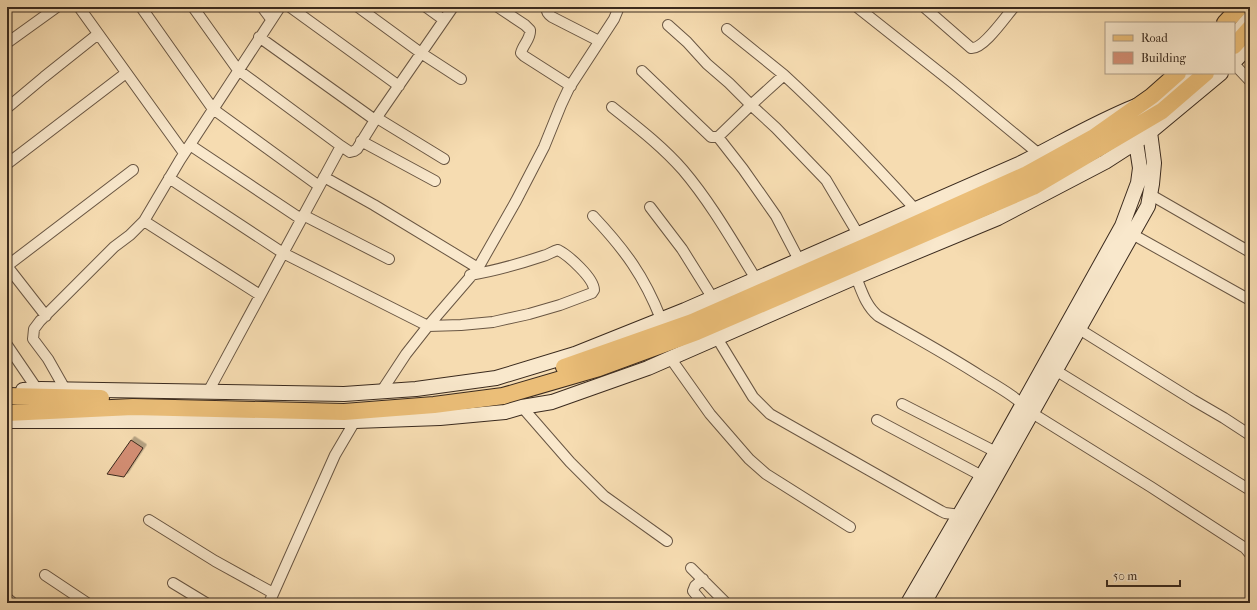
<svg xmlns="http://www.w3.org/2000/svg" width="1257" height="610" font-family="'IM FELL French Canon',serif">
  <style>
    .building { fill: #d48f75; stroke: #3a2a1e; filter: url(#shadow) }
    .lines { fill: none; stroke-linecap: round; stroke-linejoin: round }
    .minor-casing { stroke: #695643; stroke-width: 12 }
    .secondary-casing { stroke: #3a2a1e; stroke-width: 16 }
    .primary-casing { stroke: #3a2a1e; stroke-width: 18 }
    .minor { stroke: #f9e8cc; stroke-width: 10 }
    .secondary { stroke: #f9e8cc; stroke-width: 14 }
    .primary { stroke: #ebbe78; stroke-width: 16 }
  </style>
  <defs>
    <filter id="shadow"><feDropShadow dx="3.5" dy="-3.5" stdDeviation="0" flood-color="#0004"/></filter>
  </defs>
  <rect width="100%" height="100%" fill="#f6dcb1"/>
  <filter id="stains"><feTurbulence type="fractalNoise" baseFrequency=".005" numOctaves="4"/><feColorMatrix values="0 0 0 0 .2 0 0 0 0 .09 0 0 0 0 .02 0 0 0 .5 -.17"/></filter>
  <radialGradient id="worn" r=".72"><stop offset=".6" stop-color="#630" stop-opacity="0"/><stop offset="1" stop-color="#630" stop-opacity=".3"/></radialGradient>
  <!-- building -->
  <path class="building" d="M131,440L143,448L124,477L107,474Z"/>
  <g class="lines">
    <!-- minor casing -->
    <g class="minor-casing">
      <path id="minor" d="M79,7L184,153
        M141,7L213,109L319,186
        M193,7L238,70L341,146L350,152L354,151L357,149L375,120L453,7
        M262,7L271,19
        M290,7L399,86
        M358,7L421,53L461,79
        M426,7L444,20
        M498,7L525,25L530,30C531,39 523,44 521,53L524,56L571,86
        M547,7C546,12 548,14 552,17L599,41
        M857,7L953,83L1039,154
        M924,7L971,48C983,50 1006,16 1014,7
        M668,25L687,42L707,64L729,83L751,105L784,75C830,117 873,163 915,209
        M727,29L784,75
        M1234,33L1250,14
        M259,37L375,120
        M7,43L57,7
        M1234,64L1250,81
        M642,71L711,137H718L743,169L776,216L799,260
        M612,107C637,127 662,146 683,170C711,203 733,242 756,279
        M7,108L44,77L98,34
        M1141,114L1174,90L1193,73
        M377,118L444,159
        M718,137L751,105L776,128L826,180L858,234
        M361,141L435,181
        M190,145L301,219
        M7,164L126,73
        M324,177L374,205L478,268
        M169,178L283,253L428,326L461,325L493,322L529,314L560,305L592,293L594,290C594,278 568,255 558,250C553,251 548,255 543,256C519,264 495,271 470,275
        M1151,195L1250,252
        M650,207L682,249L712,297
        M303,215L389,259
        M593,216C625,250 644,276 661,319
        M144,221L260,295
        M1132,234L1250,300
        M7,266L133,170
        M7,266L46,316
        M856,277C862,292 866,306 878,316C913,336 948,355 982,377C1000,388 1018,398 1032,413L1151,487L1245,548L1250,554
        M1079,329L1193,400L1224,418L1250,435
        M717,338L753,397L770,414L941,511L945,513L960,515
        M7,345L37,389
        M671,359L710,414L749,459L766,474L850,527
        M1055,370L1250,490
        M65,389L48,359L33,339L34,329L40,321L114,247L130,235L144,221L180,160L280,7
        M208,392L341,146
        M381,392L406,354L428,326L478,268L516,201L544,147L561,105L569,88L614,19L619,7
        M902,404L996,452
        M522,407L570,462L604,496L667,541
        M877,420L982,476
        M149,520L215,561L273,593
        M691,568L726,603
        M45,575L87,603
        M173,583L206,603
        M7,598L13,603
        M269,603L335,455L355,421
        M703,603L693,591L695,586L703,579"/>
    </g>
    <!-- secondary casing -->
    <g class="secondary-casing">
      <path id="secondary" d="M1234,62L1250,45
        M23,390L41,389L344,394L416,389L496,378L575,354L685,310L1021,163C1059,144 1096,122 1136,106L1150,132L1154,163L1152,184L1148,206L989,489L924,603
        M7,421H355L440,418L505,412L522,407L552,402L648,368L856,277L998,218L1105,162L1136,142L1150,132L1221,73
        M908,603L996,452L1122,226L1138,183L1140,168L1136,142L1132,134"/>
    </g>
    <!-- primary casing -->
    <g class="primary-casing">
      <path id="primary" d="M1225,23L1240,7
        M1234,46L1250,28
        M564,367L692,322L882,239L1027,174L1094,137L1152,96L1178,73
        M7,396L101,398
        M7,413L133,407L344,412L434,405L503,396L599,368L697,332L1033,187L1162,111L1206,73"/>
    </g>
    <!-- minor -->
    <use href="#minor" class="minor"/>
    <!-- secondary -->
    <use href="#secondary" class="secondary"/>
    <!-- primary -->
    <use href="#primary" class="primary"/>
  </g>
  <!-- margin -->
  <rect width="1257" height="610" fill="none" stroke="#f6dcb1" stroke-width="24"/>
  <rect x="8" y="8" width="1241" height="594" fill="none" stroke="#3a2a1e" stroke-width="2"/>
  <rect x="12" y="12" width="1233" height="586" fill="none" stroke="#3a2a1e"/>
  <!-- legend -->
  <rect x="1105" y="22" width="130" height="52" fill="#f9e8cc" stroke="#ad9c86"/>
  <rect x="1113" y="35" width="20" height="6" fill="#ebbe78" stroke="#ad9c86"/>
  <text x="1141" y="42" font-size="12" fill="#3a2a1e">Road</text>
  <rect x="1113" y="52" width="20" height="12" fill="#d48f75" stroke="#ad9c86"/>
  <text x="1141" y="62" font-size="12" fill="#3a2a1e">Building</text>
  <!-- scale -->
  <path d="M1107 580v6h73v-6" fill="none" stroke="#3a2a1e" stroke-width="2"/>
  <text x="1113" y="580" font-size="12" fill="#3a2a1e" stroke="#f9e8cc" stroke-width="3" paint-order="stroke">50 m</text>
  <rect width="100%" height="100%" filter="url(#stains)"/>
  <rect width="100%" height="100%" fill="url(#worn)"/>
</svg>
